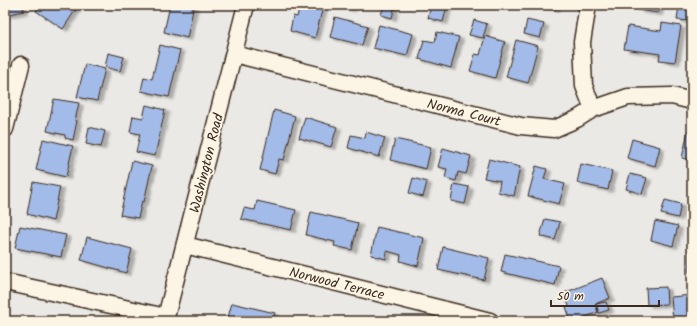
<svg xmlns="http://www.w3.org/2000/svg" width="697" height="326" font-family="Kalam,sans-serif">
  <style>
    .building { fill: #a2bbe8; stroke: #3b2a1e; filter: url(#shadow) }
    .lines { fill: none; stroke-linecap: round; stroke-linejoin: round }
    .street-casing { stroke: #3b2a1e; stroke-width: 19 }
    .street { stroke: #fcf5e5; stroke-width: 16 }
    .labels { text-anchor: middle; stroke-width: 4; stroke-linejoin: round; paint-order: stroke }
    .street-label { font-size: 14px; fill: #3b2a1e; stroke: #fcf5e5 }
  </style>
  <defs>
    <filter id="shadow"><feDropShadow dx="4.5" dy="2.5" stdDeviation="1" flood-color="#0004"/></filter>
  </defs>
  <rect width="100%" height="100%" fill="#eae9e6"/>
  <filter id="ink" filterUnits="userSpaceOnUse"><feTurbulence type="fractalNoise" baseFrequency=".025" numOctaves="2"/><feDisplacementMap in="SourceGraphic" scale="8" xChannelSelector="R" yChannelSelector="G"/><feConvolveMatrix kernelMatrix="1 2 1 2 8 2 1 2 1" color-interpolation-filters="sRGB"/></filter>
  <g filter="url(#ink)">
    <!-- building -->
    <path class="building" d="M5,5H22L24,11L5,15Z
      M40,5H70L76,9L63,29L36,11Z
      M170,5H194L187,38L164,32Z
      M300,5H316L323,7L315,38L290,31L293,16L297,17Z
      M337,5H352L351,9Z
      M384,5H395L392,18L381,15Z
      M431,5L447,6L443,22L428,18Z
      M540,5H556L555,9Z
      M639,5H659L658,13L638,10Z
      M679,5H692V21L677,20Z
      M335,17L368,26L362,45L330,37Z
      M474,20L487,24L483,38L469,35Z
      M527,20L544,24L540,38L524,34Z
      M662,23L681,26L675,62L659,60L660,54L624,49L628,26L661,31Z
      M379,25L413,34L407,56L373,48Z
      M437,32L459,37L451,68L419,59L424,40L435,42Z
      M485,36L505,42L495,78L470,71L475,54L480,55Z
      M516,40L538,46L528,83L506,77Z
      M160,45L180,50L169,97L141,91L144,77L152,79Z
      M108,53L124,57L120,71L105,67Z
      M85,64L105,69L97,101L77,97Z
      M54,99L79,103L75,121H77L73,140L65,138V135L47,131Z
      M146,105L165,110L155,156L136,152L140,134L130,132L133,116L143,118Z
      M274,110L295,116L284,160L279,159L275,174L260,170Z
      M305,117L337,127L331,147L299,138Z
      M89,127L105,131L101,147L86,144Z
      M688,131H692V160L682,158Z
      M366,132L385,138L379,157L348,148L351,135L365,138Z
      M43,139L73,146L66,177L36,170Z
      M395,139L431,147L426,169L390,160Z
      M632,139L660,147L655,166L627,158Z
      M443,148L471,156L466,174L458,172L456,181L445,178L447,169L438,167Z
      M489,159L520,167L514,196L498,192L500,181L484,178Z
      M132,161L152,166L144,202L142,201L138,218L120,215Z
      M581,164L612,171L608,190L577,183Z
      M536,166L547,169L544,179L565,184L559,204L528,196Z
      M630,174L647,178L642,194L626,189Z
      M413,178L427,182L423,197L409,193Z
      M33,182L60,187L53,221L27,214Z
      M454,184L469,187L465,204L451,201Z
      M665,200L681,204L678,218L661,214Z
      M257,201L296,210L291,230L241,219L244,208L255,210Z
      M311,212L358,223L352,250L334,246L335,242L306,235Z
      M545,219L560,222L555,240L540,236Z
      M655,221L678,226L673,246L651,240Z
      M20,226L66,235L61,257L15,248Z
      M377,227L424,238L418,266L400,261L401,255L387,251L386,259L371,255Z
      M87,237L132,249L126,273L81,260Z
      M689,246H692V273L689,272Z
      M443,247L489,258L484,280L438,270Z
      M505,254L559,266L555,285L501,272Z
      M602,278L610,298L595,304L598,312L576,321H571L566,307L569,306L564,293Z
      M666,287L667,304L647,305L646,288Z
      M692,295V321H673L671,297Z
      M606,302L609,310L599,313L596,304Z
      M232,303L275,313L273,321H227Z"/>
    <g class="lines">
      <!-- street casing -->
      <g class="street-casing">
        <path id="street" d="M588,5L582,42L584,86L593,109
          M234,54L521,126L554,129L577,119L593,109L628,97L672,96L692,101
          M5,129L21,65
          M185,245L490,321
          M5,282L166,317
          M165,321L246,5"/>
      </g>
      <!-- street -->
      <use href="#street" class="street"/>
    </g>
  </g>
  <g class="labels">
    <!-- street labels -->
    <g class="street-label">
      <text transform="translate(464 112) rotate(14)" y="5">Norma Court</text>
      <text transform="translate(206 163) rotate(-76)" y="5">Washington Road</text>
      <text transform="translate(337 283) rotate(14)" y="5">Norwood Terrace</text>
    </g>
  </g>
  <!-- margin -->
  <rect width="697" height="326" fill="none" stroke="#fcf5e5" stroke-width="20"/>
  <rect x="10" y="10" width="677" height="306" fill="none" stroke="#3b2a1e" stroke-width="1.5" filter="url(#ink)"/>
  <!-- scale -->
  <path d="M551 300v6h108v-6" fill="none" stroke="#3b2a1e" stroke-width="2"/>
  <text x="557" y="300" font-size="12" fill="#3b2a1e" stroke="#fcf5e5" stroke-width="3" paint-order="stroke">50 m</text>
</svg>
